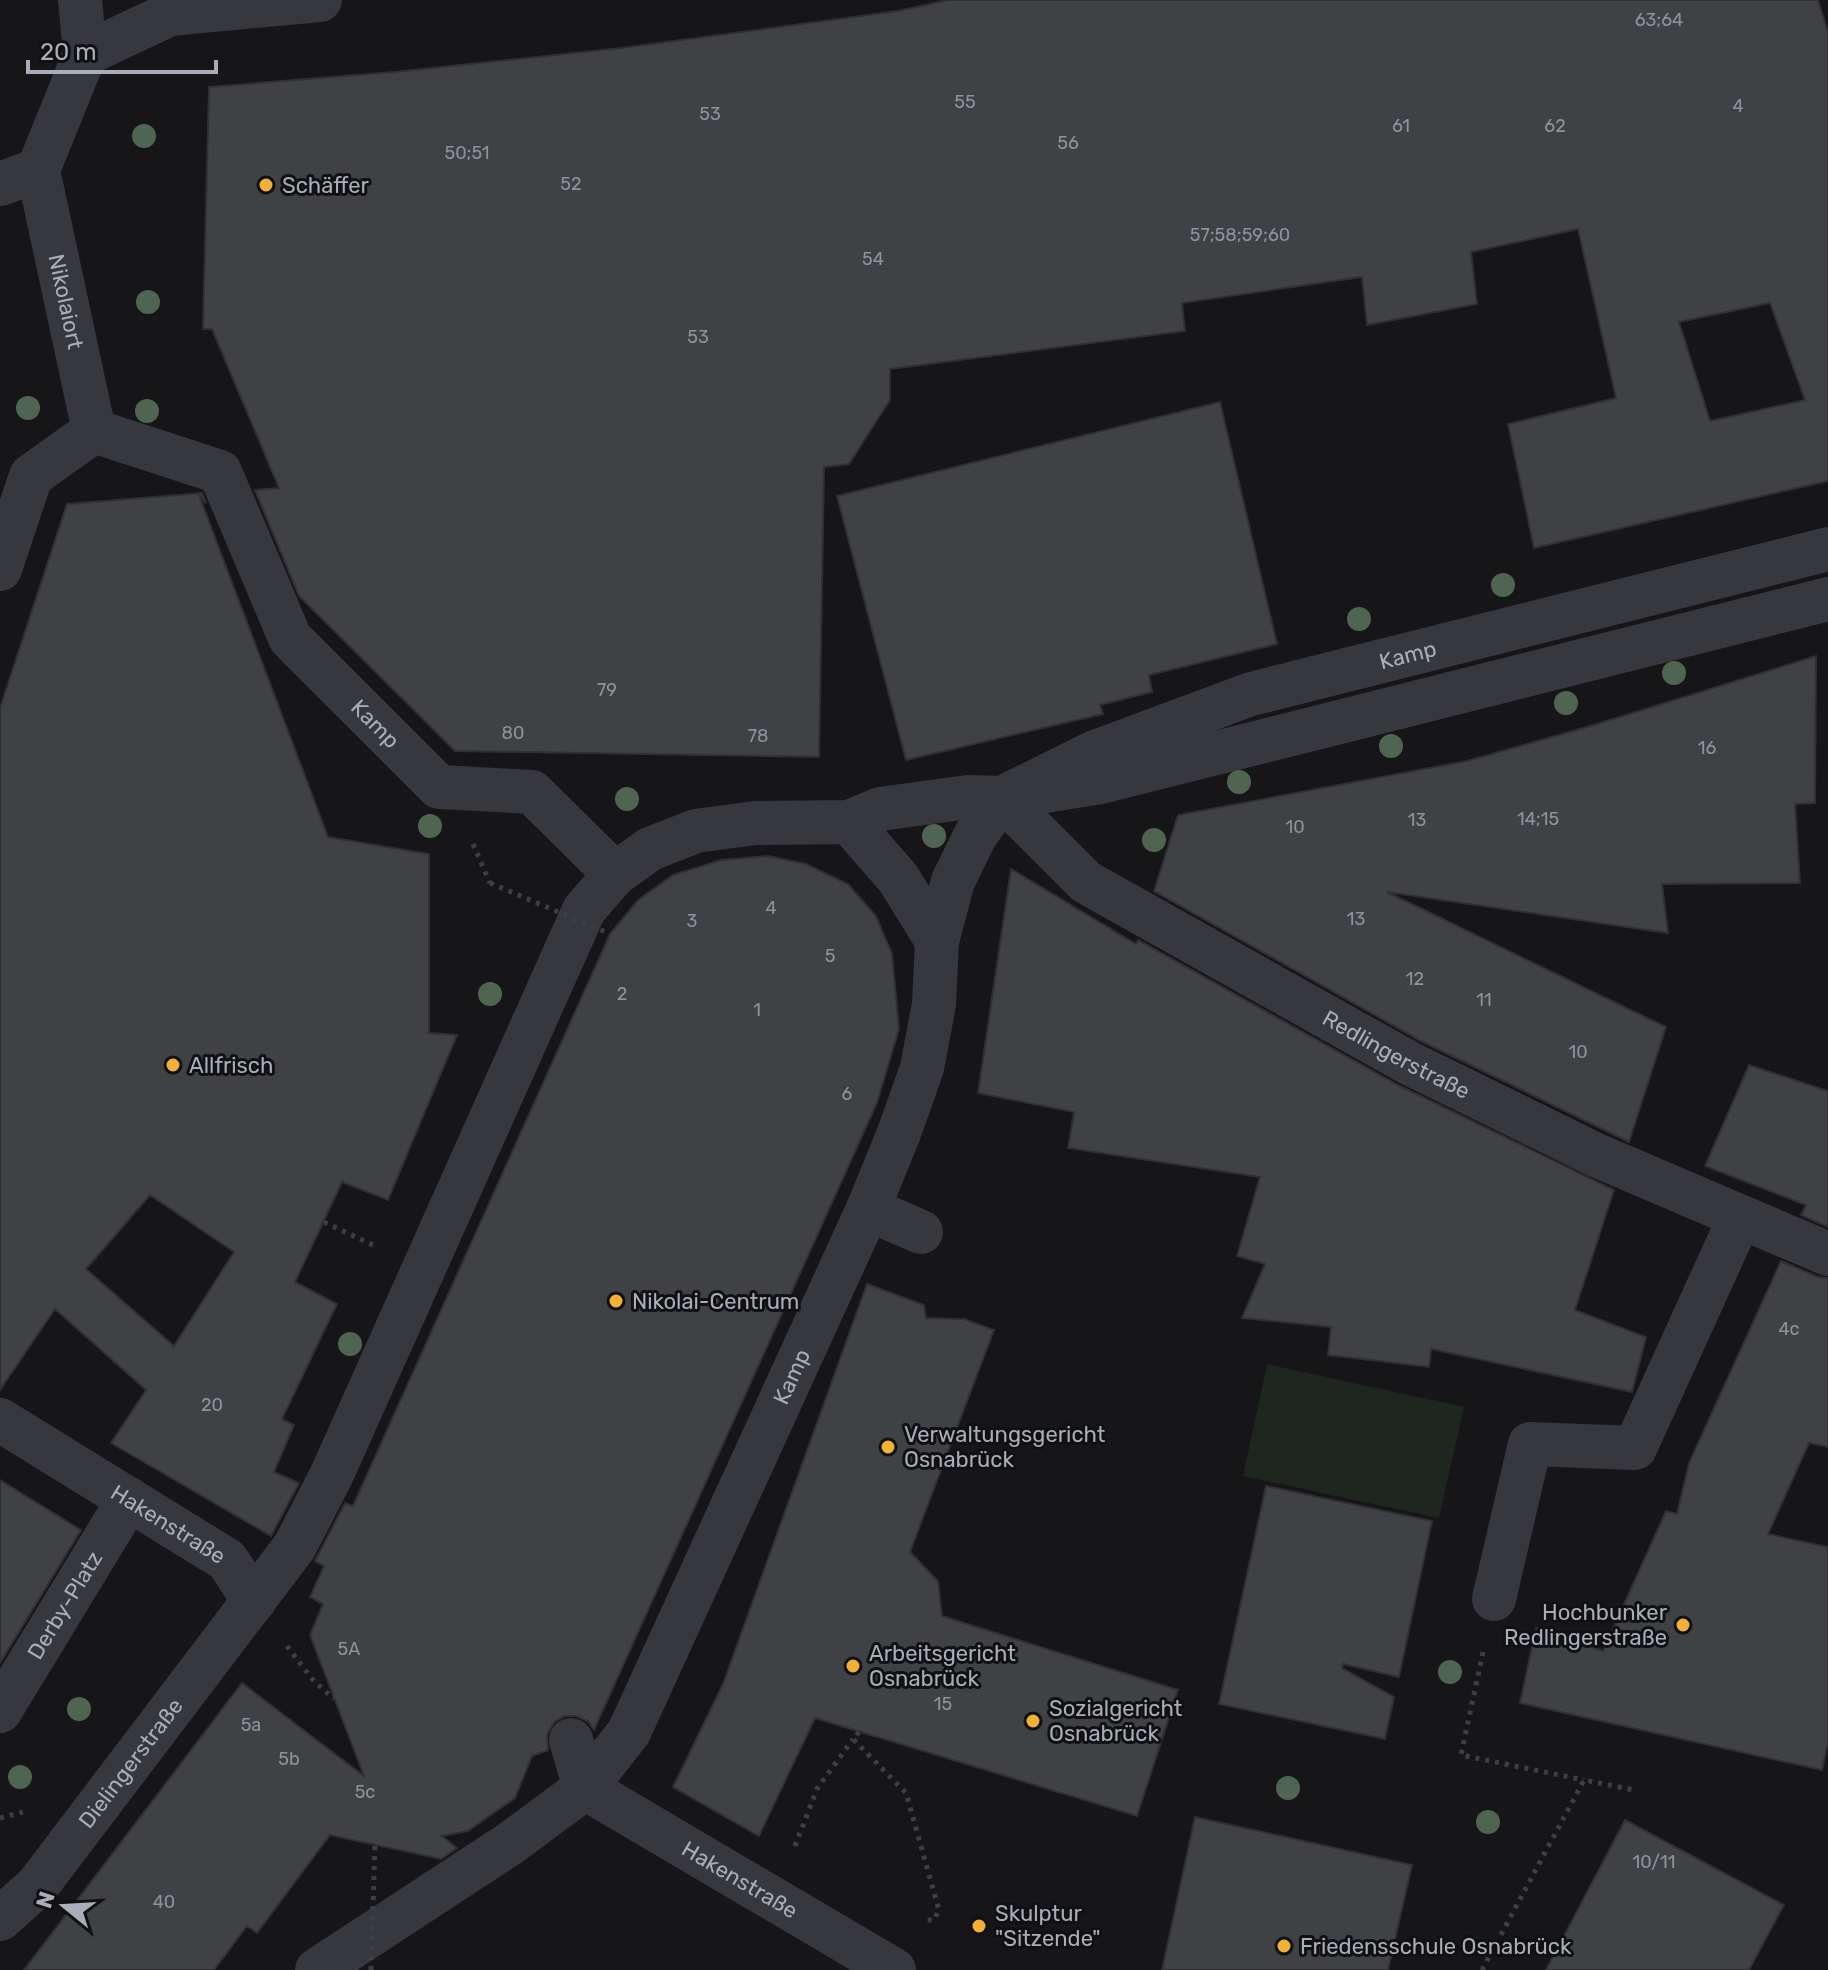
<svg xmlns="http://www.w3.org/2000/svg" width="1828" height="1970" font-family="Rubik,sans-serif">
  <style>
    .green { fill: #1e261f }
    .building { fill: #404145; stroke: #303034; stroke-width: 2; fill-rule: evenodd }
    .lines { fill: none; stroke-linecap: round; stroke-linejoin: round }
    .path { stroke: #3d3f44; stroke-width: 5; stroke-dasharray: 4 6; stroke-linecap: butt }
    .minor { stroke: #37383d; stroke-width: 44 }
    .path-bridge { stroke: #3d3f44; stroke-width: 5; stroke-dasharray: 4 6; stroke-linecap: butt }
    .tree { fill: #506452 }
    .poi-dot { fill: #f2b134; stroke: #111113; stroke-width: 3 }
    .labels { text-anchor: middle; stroke-width: 6; stroke-linejoin: round; paint-order: stroke }
    .number-label { font-size: 18px; fill: #8e929b }
    .poi-label { font-size: 22px; fill: #a8adb8; stroke: #111113; text-anchor: start }
    .street-label { font-size: 22px; fill: #a8adb8; stroke: #111113 }
  </style>
  <rect width="100%" height="100%" fill="#161618"/>
  <!-- green -->
  <path class="green" d="M1267,1364L1464,1407L1439,1518L1243,1476Z"/>
  <!-- building -->
  <path class="building" d="M948,0H1818L1828,32V481L1534,548L1508,424L1616,398L1578,229L1471,252L1477,304L1367,325L1362,277L1182,303L1185,331L890,369V400L849,464L824,467L819,757L455,751L299,596L255,490L279,488L212,329H203L209,87L394,72L621,48L898,11ZM1770,303L1805,400L1710,421L1679,322Z
    M1220,402L1277,644L1149,675L1152,692L1100,705L1103,714L906,760L837,496Z
    M202,493L206,503L199,495L328,837L429,854V1033L457,1035L388,1200L342,1182L295,1282L337,1304L282,1419L294,1425L274,1472L299,1483L271,1536L111,1443L146,1390L55,1309L0,1390V708L67,504ZM150,1195L234,1252L174,1346L86,1269Z
    M1816,656L1815,803L1795,804L1800,883L1662,884L1668,933L1387,892L1666,1027L1629,1142L1421,1041L1154,891L1178,815L1467,761L1594,725Z
    M768,856L806,864L848,884L876,916L892,954L899,1029L877,1103L594,1730L588,1721L576,1716H565L554,1722L547,1735L548,1750L532,1756L515,1798L468,1831L442,1836L457,1848L441,1859L330,1835L257,1933L247,1926L214,1970H24L242,1683L364,1776L310,1635L323,1604L310,1597L324,1566L315,1561L345,1503L353,1506L610,934L638,900L673,875L721,860Z
    M1011,869L1136,944L1138,940L1398,1085L1614,1190L1575,1310L1646,1337L1632,1392L1431,1349L1429,1367L1328,1355L1331,1327L1242,1318L1265,1264L1237,1256L1260,1177L1068,1148L1074,1112L978,1093Z
    M1749,1065L1828,1091V1227L1801,1215L1806,1205L1705,1166Z
    M1781,1261L1818,1277L1828,1278V1447L1809,1443L1768,1534L1828,1547V1742L1822,1770L1520,1703L1536,1628L1603,1651L1666,1511L1677,1514L1689,1463Z
    M867,1284L924,1305L926,1318L964,1319L994,1330L910,1552L938,1581L942,1616L1178,1690L1137,1816L815,1718L759,1836L673,1787L723,1684Z
    M0,1480L81,1530L0,1663Z
    M1266,1486L1432,1521L1399,1677L1343,1664L1342,1668L1394,1697L1385,1739L1219,1704Z
    M1195,1817L1412,1865L1388,1970H1162Z
    M1625,1820L1784,1905L1749,1970H1546Z"/>
  <g class="lines">
    <!-- path -->
    <path class="path" d="M473,844L490,883
      M324,1222L373,1245
      M287,1646L312,1679L334,1699
      M1483,1652L1461,1755L1584,1780
      M859,1732L853,1739L906,1793L939,1910L934,1920H925
      M0,1818L23,1812
      M795,1846L817,1789L853,1739
      M1482,1970L1584,1780L1634,1790"/>
    <!-- minor -->
    <g class="minor">
      <path id="s1" d="M80,0L85,54L38,170L94,431L220,472L290,638L439,787L532,792L615,874"/>
      <path d="M85,54L170,14L320,0"/>
      <path d="M0,184L38,170"/>
      <path d="M0,569L31,476L94,431"/>
      <path id="s2" d="M1002,798L1086,882L1409,1063L1596,1155L1828,1254"/>
      <path d="M849,822L898,878L937,941"/>
      <path d="M868,1209L921,1232"/>
      <path id="s3" d="M0,1420L227,1560L254,1601"/>
      <path d="M1494,1599L1530,1444L1635,1448L1740,1217"/>
      <path id="s4" d="M0,1711L129,1499"/>
      <path d="M571,1740L585,1788"/>
      <path id="s5" d="M585,1788L894,1970"/>
      <path id="s6" d="M0,1919L37,1886L295,1546L332,1474L584,910L615,874L650,849L696,831L755,823L849,822L880,809L968,797L1002,798L1101,782L1828,599"/>
      <path id="s7" d="M317,1970L508,1845L585,1788L629,1732L868,1209L899,1133L922,1068L934,1004L937,941L953,881L975,836L1002,798L1095,752L1251,694L1828,549"/>
    </g>
    <!-- path-bridge -->
    <path class="path-bridge" d="M490,883L610,934
      M371,1970L375,1845"/>
  </g>
  <!-- trees -->
  <g class="tree">
    <circle cx="144" cy="136" r="12"/>
    <circle cx="148" cy="302" r="12"/>
    <circle cx="28" cy="408" r="12"/>
    <circle cx="147" cy="411" r="12"/>
    <circle cx="1503" cy="585" r="12"/>
    <circle cx="1359" cy="619" r="12"/>
    <circle cx="1674" cy="673" r="12"/>
    <circle cx="1566" cy="703" r="12"/>
    <circle cx="1391" cy="746" r="12"/>
    <circle cx="1239" cy="782" r="12"/>
    <circle cx="627" cy="799" r="12"/>
    <circle cx="430" cy="826" r="12"/>
    <circle cx="934" cy="836" r="12"/>
    <circle cx="1154" cy="840" r="12"/>
    <circle cx="490" cy="994" r="12"/>
    <circle cx="350" cy="1344" r="12"/>
    <circle cx="1450" cy="1672" r="12"/>
    <circle cx="79" cy="1709" r="12"/>
    <circle cx="20" cy="1777" r="12"/>
    <circle cx="1288" cy="1788" r="12"/>
    <circle cx="1488" cy="1822" r="12"/>
  </g>
  <!-- markers -->
  <g class="poi-dot">
    <circle cx="266" cy="185" r="8"/>
    <circle cx="173" cy="1065" r="8"/>
    <circle cx="616" cy="1301" r="8"/>
    <circle cx="888" cy="1447" r="8"/>
    <circle cx="1683" cy="1625" r="8"/>
    <circle cx="853" cy="1666" r="8"/>
    <circle cx="1033" cy="1721" r="8"/>
    <circle cx="979" cy="1926" r="8"/>
    <circle cx="1284" cy="1946" r="8"/>
  </g>
  <g class="labels">
    <!-- number labels -->
    <g class="number-label">
      <text x="1659" y="26">63;64</text>
      <text x="965" y="108">55</text>
      <text x="1738" y="112">4</text>
      <text x="710" y="120">53</text>
      <text x="1401" y="132">61</text>
      <text x="1555" y="132">62</text>
      <text x="1068" y="149">56</text>
      <text x="467" y="159">50;51</text>
      <text x="571" y="190">52</text>
      <text x="1240" y="241">57;58;59;60</text>
      <text x="873" y="265">54</text>
      <text x="698" y="343">53</text>
      <text x="607" y="696">79</text>
      <text x="513" y="739">80</text>
      <text x="758" y="742">78</text>
      <text x="1707" y="754">16</text>
      <text x="1538" y="825">14;15</text>
      <text x="1417" y="826">13</text>
      <text x="1295" y="833">10</text>
      <text x="771" y="914">4</text>
      <text x="1356" y="925">13</text>
      <text x="692" y="927">3</text>
      <text x="830" y="962">5</text>
      <text x="1415" y="985">12</text>
      <text x="622" y="1000">2</text>
      <text x="1484" y="1006">11</text>
      <text x="757" y="1016">1</text>
      <text x="1578" y="1058">10</text>
      <text x="847" y="1100">6</text>
      <text x="1789" y="1335">4c</text>
      <text x="212" y="1411">20</text>
      <text x="349" y="1655">5A</text>
      <text x="943" y="1710">15</text>
      <text x="251" y="1731">5a</text>
      <text x="289" y="1765">5b</text>
      <text x="365" y="1798">5c</text>
      <text x="1654" y="1868">10/11</text>
      <text x="164" y="1908">40</text>
    </g>
    <!-- poi labels -->
    <g class="poi-label">
      <text x="282" y="193">Schäffer</text>
      <text x="189" y="1073">Allfrisch</text>
      <text x="632" y="1309">Nikolai-Centrum</text>
      <text x="904" y="1442">Verwaltungsgericht<tspan x="904" dy="25">Osnabrück</tspan></text>
      <text x="1667" y="1620" text-anchor="end">Hochbunker<tspan x="1667" dy="25">Redlingerstraße</tspan></text>
      <text x="869" y="1661">Arbeitsgericht<tspan x="869" dy="25">Osnabrück</tspan></text>
      <text x="1049" y="1716">Sozialgericht<tspan x="1049" dy="25">Osnabrück</tspan></text>
      <text x="995" y="1921">Skulptur<tspan x="995" dy="25">"Sitzende"</tspan></text>
      <text x="1300" y="1954">Friedensschule Osnabrück</text>
    </g>
    <!-- street labels -->
    <g class="street-label">
      <text dy="8" stroke="none"><textPath href="#s1" startOffset="314">Nikolaiort</textPath></text>
      <text dy="8" stroke="none"><textPath href="#s7" startOffset="1840">Kamp</textPath></text>
      <text dy="8" stroke="none"><textPath href="#s1" startOffset="880">Kamp</textPath></text>
      <text dy="8" stroke="none"><textPath href="#s2" startOffset="474">Redlingerstraße</textPath></text>
      <text dy="8" stroke="none"><textPath href="#s7" startOffset="786">Kamp</textPath></text>
      <text dy="8" stroke="none"><textPath href="#s3" startOffset="198">Hakenstraße</textPath></text>
      <text dy="8" stroke="none"><textPath href="#s4" startOffset="124">Derby-Platz</textPath></text>
      <text dy="8" stroke="none"><textPath href="#s6" startOffset="204">Dielingerstraße</textPath></text>
      <text dy="8" stroke="none"><textPath href="#s5" startOffset="180">Hakenstraße</textPath></text>
    </g>
  </g>
  <!-- north arrow -->
  <g transform="translate(64 1906) rotate(288)" stroke="#111113" stroke-width="6" paint-order="stroke">
  <path d="M0-6L14 30L0 20L-14 30Z" fill="#a8adb8"/>
  <text y="-12" font-size="22" font-weight="bold" text-anchor="middle" fill="#a8adb8">N</text>
  </g>
  <!-- scale -->
  <path d="M28 60v12h188v-12" fill="none" stroke="#a8adb8" stroke-width="4"/>
  <text x="40" y="60" font-size="24" fill="#a8adb8" stroke="#111113" stroke-width="6" paint-order="stroke">20 m</text>
</svg>
